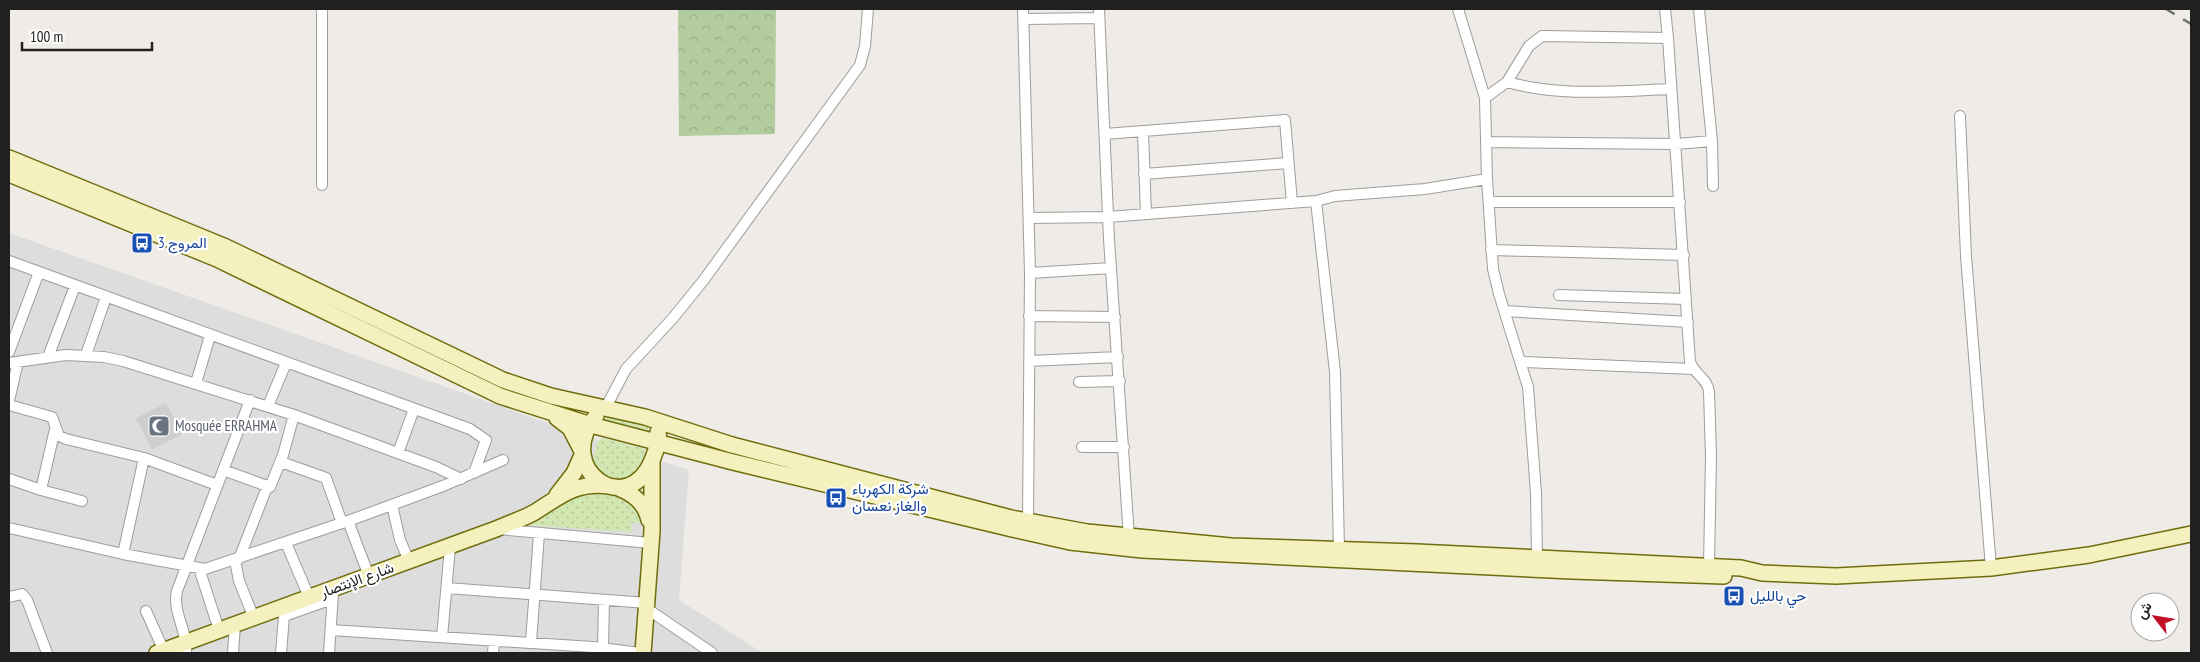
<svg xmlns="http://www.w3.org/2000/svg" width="2200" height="662" font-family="'PT Sans Narrow',Vazirmatn,sans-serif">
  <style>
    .residential { fill: #dedddd }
    .religious { fill: #cecece }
    .grass { fill: url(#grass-dots) }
    .forest { fill: url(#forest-crowns) }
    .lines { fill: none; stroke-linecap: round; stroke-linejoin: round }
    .street-casing { stroke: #9d9d9d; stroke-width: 12 }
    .secondary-casing { stroke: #706d0d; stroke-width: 18 }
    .street { stroke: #fff; stroke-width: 10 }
    .secondary { stroke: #f5f1bf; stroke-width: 15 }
    .rail { stroke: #6e6e6e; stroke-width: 2.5; stroke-dasharray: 10 10; stroke-linecap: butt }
    .labels { text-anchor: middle; stroke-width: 4.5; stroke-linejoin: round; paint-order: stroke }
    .transit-label { font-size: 15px; fill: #164399; stroke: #fff; text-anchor: start }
    .worship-label { font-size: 15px; fill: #5b616d; stroke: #fff; text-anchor: start }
    .street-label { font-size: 15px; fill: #202020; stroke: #fff }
  </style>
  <defs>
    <pattern id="grass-dots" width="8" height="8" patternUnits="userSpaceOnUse" patternTransform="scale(1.25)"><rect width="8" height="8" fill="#d2e6b1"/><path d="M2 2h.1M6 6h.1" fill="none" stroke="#b4c598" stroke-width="1.8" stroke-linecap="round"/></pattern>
    <pattern id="forest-crowns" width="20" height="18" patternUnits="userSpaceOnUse" patternTransform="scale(1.25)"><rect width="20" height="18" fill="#b2cc9e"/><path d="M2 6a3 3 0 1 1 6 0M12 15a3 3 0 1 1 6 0" fill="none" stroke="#99af88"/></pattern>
  </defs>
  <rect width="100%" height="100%" fill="#efebe7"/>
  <!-- residential -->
  <path class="residential" d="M9,233L619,448L689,470L679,600L763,653H9Z"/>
  <!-- religious -->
  <path class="religious" d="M166,403L182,434L152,450L136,418Z"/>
  <!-- grass -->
  <path class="grass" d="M608,416L647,425L650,434L604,421Z
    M602,438L645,449L646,451C637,476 627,484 601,476L593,462L596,443Z
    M588,492C616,493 626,491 641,516L640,522L631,523L632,532L528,525L527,523C546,513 568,498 588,492Z"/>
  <!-- forest -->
  <path class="forest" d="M678,9H776L775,134L679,136Z"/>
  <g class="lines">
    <!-- street casing -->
    <g class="street-casing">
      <path id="street" d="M322,9V185
        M1023,9L1030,273L1028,521
        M1099,9L1109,239L1129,538
        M1458,9L1485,98L1487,179L1493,269L1499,294L1528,387L1536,493L1537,557
        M1023,19L1099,18
        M1668,38L1690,362C1695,375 1708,379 1709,392L1711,456L1709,566
        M1507,82C1561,97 1616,91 1671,89
        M1485,98L1507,82L1529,46L1542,36L1668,38L1665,9
        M1960,116L1966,256L1991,568
        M1143,132L1146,214
        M1105,134L1285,120L1292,203
        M1712,141L1713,186
        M1486,142L1676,144L1712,141L1699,9
        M1144,174L1288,163
        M1316,201L1335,372L1339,549
        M1490,202H1680
        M1029,218L1108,217L1316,201L1335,196L1425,189L1487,179
        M1491,250L1684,255
        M9,261L470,429L486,440L474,473
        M1030,273L1111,268
        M1559,295L1686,299
        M1505,311L1688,322
        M1029,316L1115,317
        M9,352L39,272
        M86,355L106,297
        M48,357L75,286
        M1029,361L1118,357
        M1522,362L1693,369
        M9,363L66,355L104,357L123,361L294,415L436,467L461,479
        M1079,382L1120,381
        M196,383L210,336
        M9,401L18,362
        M9,405L52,417L59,436L66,439L144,458
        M268,406L286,363
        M606,407L626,369L673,318L703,281L860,65L865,46L868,9
        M1082,447H1124
        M398,453L414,409
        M281,462L326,478L342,523
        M223,470L270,487L283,455L294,415
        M9,479L41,490L55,429
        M41,490L82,501
        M392,505L400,540L409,561
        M348,521L369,576
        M9,528L123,554L205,569L348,521L443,486L503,460
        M498,529L651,543
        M286,543L309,597
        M123,554L144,458L217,485
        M239,559L267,487
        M235,560L239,581L254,618
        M199,568L219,630
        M447,588L647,603
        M9,597L22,594L27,600L47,653
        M646,608L712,653
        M146,611L164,651
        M331,630L593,647L640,653
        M442,637L450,547
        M531,642L539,534
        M603,648L604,600
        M186,653C188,631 172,612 177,591L250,400
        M233,653L235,625
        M281,653L284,616L332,599
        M329,653L333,594
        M493,653L494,641"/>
    </g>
    <!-- secondary casing -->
    <g class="secondary-casing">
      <path id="secondary" d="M9,158L226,247L503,380L551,396L645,417L732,445L1011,518L1087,532L1231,546L1417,552L1741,568L1762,573L1836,576L1991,568L2089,555L2191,534
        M9,174L217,259L500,396L591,425L733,462L1008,528L1070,542L1142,550L1572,571L1724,576
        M596,416C552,469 629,522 653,458C656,449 660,442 658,432
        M616,487C632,493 645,502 649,520
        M557,495L574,473L583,453L570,428L557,418
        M157,653L496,529C509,523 523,519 535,512C562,495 576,482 609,486
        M643,653L652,531V463"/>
    </g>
    <!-- street -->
    <use href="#street" class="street"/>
    <!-- secondary -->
    <use href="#secondary" class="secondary"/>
    <!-- rail -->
    <path class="rail" d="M2166,9L2191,24"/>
  </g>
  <!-- icons -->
  <defs>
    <g id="bus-square" transform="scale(1.125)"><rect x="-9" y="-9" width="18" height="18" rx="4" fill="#1a4fb4" stroke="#fff"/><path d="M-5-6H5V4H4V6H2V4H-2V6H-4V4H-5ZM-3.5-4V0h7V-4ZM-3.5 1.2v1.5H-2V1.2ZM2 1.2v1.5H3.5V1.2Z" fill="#fff"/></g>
    <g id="mosque-square" transform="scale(1.125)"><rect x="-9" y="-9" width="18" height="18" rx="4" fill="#6b7280" stroke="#fff"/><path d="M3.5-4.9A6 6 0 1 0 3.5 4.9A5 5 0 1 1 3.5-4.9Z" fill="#fff"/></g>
  </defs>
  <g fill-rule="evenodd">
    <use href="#bus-square" x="142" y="243"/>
    <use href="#mosque-square" x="159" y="426"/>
    <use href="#bus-square" x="836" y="498"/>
    <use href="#bus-square" x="1734" y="596"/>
  </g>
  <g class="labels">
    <!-- transit labels -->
    <g class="transit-label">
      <text x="158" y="248">المروج 3</text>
      <text x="852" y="494">شركة الكهرباء<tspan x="852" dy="17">والغاز نعسان</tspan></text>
      <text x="1750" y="601">حي بالليل</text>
    </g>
    <!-- worship labels -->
    <g class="worship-label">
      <text x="175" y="431">Mosquée ERRAHMA</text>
    </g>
    <!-- street labels -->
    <g class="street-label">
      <text transform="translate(357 580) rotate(-20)" y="5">شارع الإنتصار</text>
    </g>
  </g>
  <!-- border -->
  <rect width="2200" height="662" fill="none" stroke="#202020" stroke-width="20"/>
  <!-- north arrow -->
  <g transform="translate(2155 617) rotate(301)"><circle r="24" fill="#ffffff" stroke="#a6a6a6"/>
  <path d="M0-4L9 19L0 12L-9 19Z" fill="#c00f27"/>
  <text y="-8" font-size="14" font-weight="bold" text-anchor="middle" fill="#202020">ش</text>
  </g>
  <!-- scale -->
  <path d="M22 42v8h130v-8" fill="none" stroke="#202020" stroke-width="2.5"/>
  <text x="30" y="42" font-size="15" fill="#202020" stroke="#ffffff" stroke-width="4" paint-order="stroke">100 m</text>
</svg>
